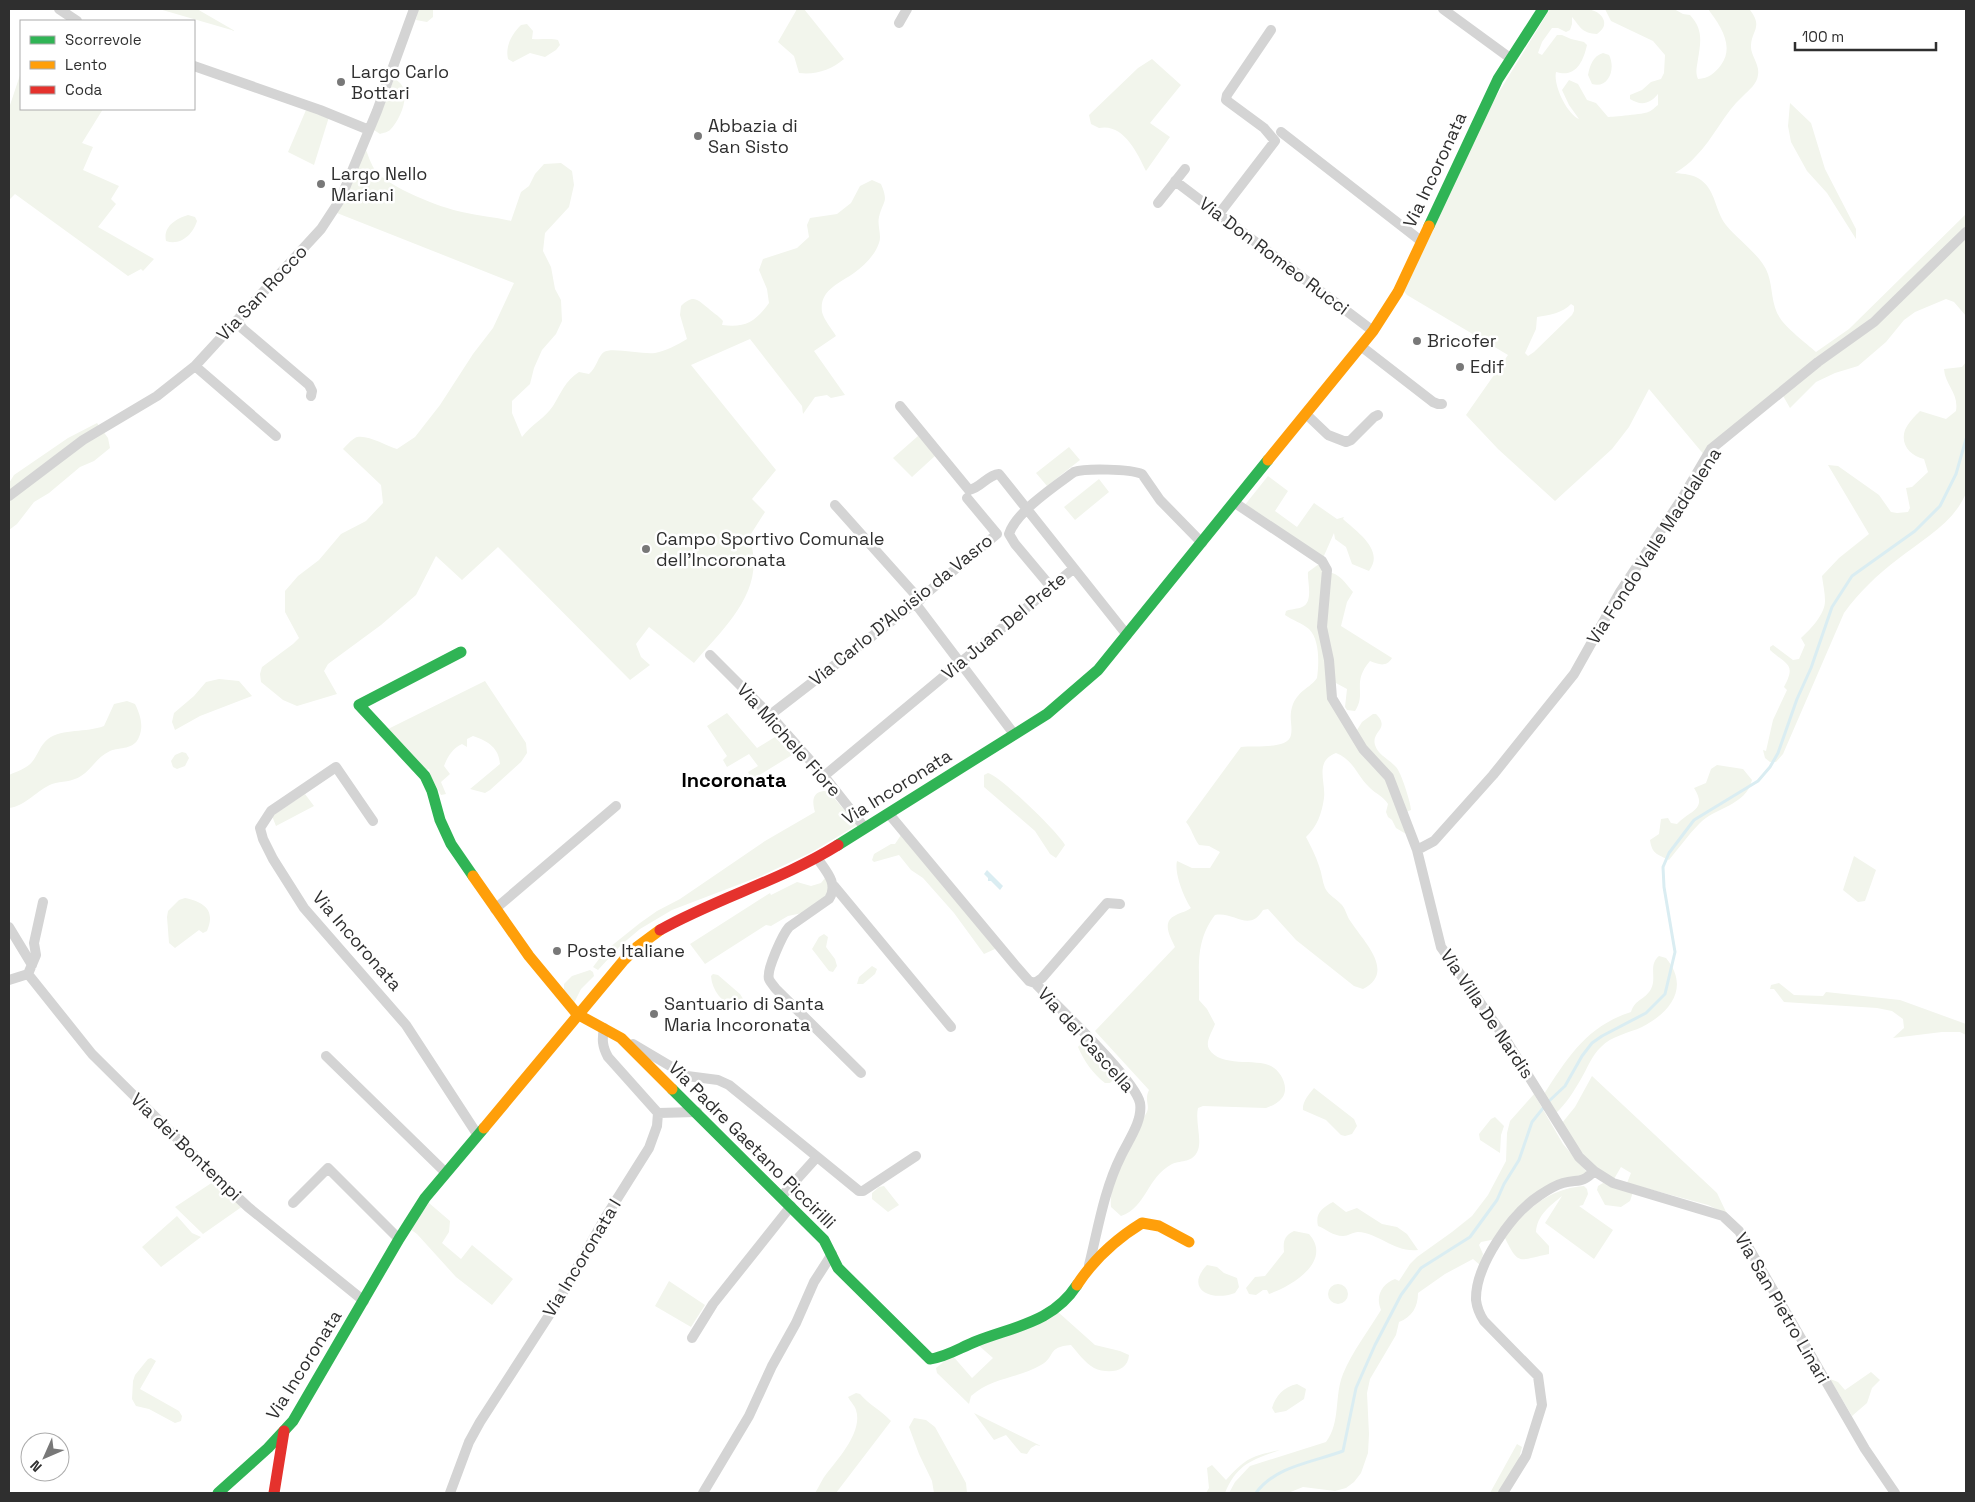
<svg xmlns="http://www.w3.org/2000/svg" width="1975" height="1502" font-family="'Space Grotesk',sans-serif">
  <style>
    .green { fill: #f2f5ec; fill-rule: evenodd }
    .water { fill: #daedf2 }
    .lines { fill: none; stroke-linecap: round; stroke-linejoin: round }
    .stream { stroke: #daedf2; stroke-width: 3 }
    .street { stroke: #d4d4d4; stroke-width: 10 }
    .fast { stroke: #30b455; stroke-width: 11 }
    .slow { stroke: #ff9f0a; stroke-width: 11 }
    .jam { stroke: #e5322d; stroke-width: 11 }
    .poi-dot { fill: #787878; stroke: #fff; stroke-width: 2 }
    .labels { text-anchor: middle; stroke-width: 5; stroke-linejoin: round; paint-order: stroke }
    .poi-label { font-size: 18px; fill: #2f2f2f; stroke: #fff; text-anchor: start }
    .street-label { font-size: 18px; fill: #2f2f2f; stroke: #fff }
    .quarter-label { font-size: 20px; font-weight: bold; fill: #000; stroke: #fff }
  </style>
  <rect width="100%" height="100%" fill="#fff"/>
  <!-- green -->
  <path class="green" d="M157,9H197L235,31L159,9Z
    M418,9H433V17L427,22L416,20Z
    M797,9H804L844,59C831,70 816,75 799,73L794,56L778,42Z
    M1550,9C1565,9 1599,3 1604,21C1605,27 1602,30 1597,34C1582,33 1581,28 1572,17V24L1570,30L1566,32L1558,28H1552L1542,42L1538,53L1542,55L1557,35H1562L1571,39L1584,42L1587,45C1583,63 1575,78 1556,72C1553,85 1567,114 1579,119L1569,105L1562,90L1569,80L1578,84L1587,100L1596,103L1608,117C1612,117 1645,114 1648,112C1652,111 1655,107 1658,105V94C1650,104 1641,106 1630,99V95L1642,90L1651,82L1661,79L1664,73L1665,55L1653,41L1611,21L1605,9H1674L1683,14L1690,15C1703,29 1701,41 1698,59C1697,67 1695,72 1698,79C1709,78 1714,74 1721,65C1735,46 1720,25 1708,9L1750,10C1763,27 1752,30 1751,45C1750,55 1760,64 1758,75C1757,84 1749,90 1743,96C1724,113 1714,138 1696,156C1690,163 1683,168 1675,173C1684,174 1693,174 1701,180C1716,191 1715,211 1726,225C1738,240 1762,256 1768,274C1773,288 1771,305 1780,318C1786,328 1806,343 1816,352L1849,329L1966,214V228L1895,298L1705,456L1649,389L1629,427L1612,449L1555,501L1498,449L1466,415L1508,355L1407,295L1402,289L1491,105ZM1571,304L1574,306V311L1572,315L1534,352L1528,356L1525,353L1536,329L1537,317C1549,315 1563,313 1571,304Z
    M527,24L533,31L532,39C541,40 550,38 558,40L560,45L556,50L545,57L530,53L513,62L508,59C505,46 512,34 521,25Z
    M1603,53L1609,55C1616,68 1609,89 1592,84L1588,75C1590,65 1593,56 1603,53Z
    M1152,59L1181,85L1150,123L1170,137L1146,171C1137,152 1123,123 1099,128L1091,124L1089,115L1138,68Z
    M21,72V109H103L82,143L93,147L83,170L119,186L111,199L116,204L98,227L154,259L143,271L141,269L128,276L15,194L9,200V108Z
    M394,79C414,87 402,118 390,130C388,132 383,133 380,134L374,130Z
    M1790,103L1811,123L1825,169L1856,229V239L1827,193L1807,171L1791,142L1788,126Z
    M306,110L329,117L314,165L288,152Z
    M366,150C369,157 371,165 376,171C388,187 441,208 462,212C479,216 495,217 511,221L521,192L529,186L535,174L544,164L561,163L572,171L574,185L569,207L545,233L543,251L551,267L555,289L561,300L562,321L556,334L542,350L534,368L530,384L512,401V413L522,437C531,425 545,418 553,406C561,393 565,381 579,372L589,374C597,367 598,356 604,352C612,347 644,355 655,353C666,351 677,345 687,339L680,315L681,306C693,294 697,299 708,308C713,313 718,315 723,321L722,325C745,328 755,322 769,303L767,289L759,270L763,259L797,248L809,237L807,225L810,218L837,214L851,203L860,186L872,180L881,184C889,203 883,200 879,217C877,225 882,235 879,243C875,255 864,266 854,273C840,283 819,290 822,312C824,320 832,329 836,336L814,351L845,395L831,398L827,395L815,397L803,414L802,406L750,339L691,365L776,470L752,499L765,512L749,537C768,590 725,626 694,663L649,627L636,644L641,657L650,665L630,680L498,547L462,580L436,556L416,595L381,625L328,664L324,671L337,694L297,706L283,700L261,682L260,674L262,667L293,644L299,638L285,612V591L298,576L319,560L341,534L366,521L383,503L381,485L343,449C346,446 351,440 355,438C365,433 386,446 397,449L415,437L440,405L473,354L493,328L514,283L337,213Z
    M188,215L195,217L197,221C193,234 181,246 166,241C163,227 175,219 188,215Z
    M1966,236V316L1954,302L1946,299L1915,312L1904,320L1886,342L1858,366L1835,373L1816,382L1790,408L1782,394L1820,364Z
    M1966,362V493C1954,523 1922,540 1898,559C1877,575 1859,592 1844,613L1783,754L1776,762H1770L1765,758L1763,750L1766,751L1773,720L1787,690L1784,687C1796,664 1788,666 1770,650V647L1773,645L1793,660L1799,659L1805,645L1801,638C1811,629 1825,614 1825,601C1825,593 1823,584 1822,576L1839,558L1869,534L1828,465L1838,466L1879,495L1891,512L1897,513L1908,512L1910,508L1906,488L1912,487L1928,472L1924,459C1910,456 1900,444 1905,430C1908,423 1915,416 1920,411L1946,419L1956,411C1959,393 1945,385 1944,369L1962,367Z
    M97,423L108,438L110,448L94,461L80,467L49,493L34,502L17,524L9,530V483L14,475L68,438Z
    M918,436L936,455L912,477L893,458Z
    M1069,447L1080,460L1047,486L1036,473Z
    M1268,476L1288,491L1275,511L1297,527L1314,503L1337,519L1344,517L1343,519C1357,532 1385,550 1369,571L1352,564L1346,547L1335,539L1334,533L1323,558L1244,506Z
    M1099,479L1109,492L1075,520L1064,507Z
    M1319,564L1324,567L1329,696L1387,778L1406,834L1396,828L1392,820L1388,817L1386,812L1388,804C1383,796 1376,794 1370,788C1356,775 1355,761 1336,753C1314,761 1326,782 1324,798C1322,813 1317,827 1306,837C1311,847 1316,856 1319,866C1322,873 1322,881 1325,888C1329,896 1337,899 1342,905C1346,910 1347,917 1351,922C1364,942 1396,972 1363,989L1354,986L1296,940L1268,909L1263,910C1249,933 1234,911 1215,915C1194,943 1200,968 1199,1000L1207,1009L1215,1024C1212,1032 1205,1042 1209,1049C1220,1068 1256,1058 1271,1066C1281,1071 1290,1088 1282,1098C1278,1103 1272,1106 1266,1108L1203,1106L1198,1108C1195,1121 1202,1139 1198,1150C1193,1163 1182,1160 1172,1164C1147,1177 1146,1208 1121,1216L1111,1207C1108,1182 1133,1134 1147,1112C1150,1105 1144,1100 1149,1090L1095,1031L1175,947C1170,936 1161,922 1176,915C1181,912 1186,912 1191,908C1184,898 1174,873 1177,861L1192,868H1210L1220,852L1209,846L1199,845C1193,837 1192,829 1186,822L1241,747C1254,745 1288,750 1291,735C1293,724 1288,718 1293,704C1300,689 1309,689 1317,678C1319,664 1320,640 1309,629C1302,623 1292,620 1285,615L1286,611C1291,609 1298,609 1302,607C1314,602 1307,581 1308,572Z
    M1327,572C1340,573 1345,583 1353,592L1347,602L1341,626L1392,658C1386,668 1378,664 1370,661C1351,683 1367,693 1355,711L1347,710L1345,707L1347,689L1334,682L1326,640Z
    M219,679L239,681L252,696L200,716L175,730L172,722L174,713L194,696L206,682Z
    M485,681L526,743L527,753L521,762L490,790L485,793L470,789L500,764C499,748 488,741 473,736L467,739V747L462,744C452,749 448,756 444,766L450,774L441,782L446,794L441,795L431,777L429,769L427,770L388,729Z
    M127,701L135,704C140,714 144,726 139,737C134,750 120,747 110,751C97,757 92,769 81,776C72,782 62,781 52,784C37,790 26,806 9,808V775C16,772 27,768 32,762C38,755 40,745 48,739C63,728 86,733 104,726L114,704Z
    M727,713L757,748L775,737L792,755L740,787L738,784L750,776L748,772L758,766L749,754L727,767L723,760L727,756L707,726Z
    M1373,714H1376C1391,729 1371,731 1375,745C1378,755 1389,759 1396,767C1401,772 1411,803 1411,810L1406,812L1366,750L1357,730L1362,722Z
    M182,752L186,753L189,758L185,766L177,769L173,767L171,761L175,755Z
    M1717,765L1743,769L1752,780C1746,806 1715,807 1699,824C1688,835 1679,848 1669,860C1657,854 1652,854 1650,840L1659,834L1661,819L1668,818L1671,823L1677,824C1690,810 1708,810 1694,788L1706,783L1711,769Z
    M988,773C999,775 1059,833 1065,845L1056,858L1050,854L1035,831L984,787V775Z
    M824,791L829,792L857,825L812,852L761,876L672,910L640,929L621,945L598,970L593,967L605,951L640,923L657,911L680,899L765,841L815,812C812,802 812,792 824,791Z
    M305,794L314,806L276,826L272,816Z
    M901,835L995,944V949L984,954L954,913L923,878L911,870L899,855L874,862L872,860L874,854L891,844H895Z
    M1854,856L1876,870L1865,901L1858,902L1843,890Z
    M825,878L832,890L807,912L788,916L771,926L766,925L705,964L690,944L770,893L771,895L797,882L811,886L821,883Z
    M185,898C204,902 216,910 207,931L203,933L199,930L175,948L169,943L167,917L168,911L179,900Z
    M824,934L828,937L826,947L835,959L837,966L833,972L829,971L812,949L819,937Z
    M1659,956L1666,958C1690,987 1671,1012 1642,1027C1629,1033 1611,1036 1601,1047C1592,1055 1587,1069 1581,1079C1574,1091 1566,1104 1556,1113L1544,1094C1568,1057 1587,1026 1631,1012C1635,999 1645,1000 1651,989C1657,978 1648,965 1659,956Z
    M872,966L877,969L875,974L863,984H857L859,977Z
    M590,970L593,972L594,976L581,989L574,1003L564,993V984L572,976Z
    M713,974L718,975L740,994L745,1002L744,1006L734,1009C722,1001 712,991 711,976Z
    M1779,983L1794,995L1823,996L1826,992L1900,1000L1966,1024V1035L1960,1032H1942L1893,1038L1904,1028L1903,1019L1892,1011L1877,1008L1784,1002L1774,989H1770L1771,985Z
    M1085,1038L1117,1076L1110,1083H1105C1093,1074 1084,1061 1078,1047Z
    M1592,1076L1717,1193L1727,1214L1708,1205L1627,1183L1631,1173L1621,1167L1614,1179L1588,1162L1562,1123L1575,1107Z
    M1314,1088L1354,1119L1357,1126L1352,1134L1345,1136L1341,1135L1326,1120L1303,1110C1302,1102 1309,1094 1314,1088Z
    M1534,1094L1563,1144L1586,1171V1174L1554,1185L1496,1239L1481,1242L1479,1245L1483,1254L1480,1265L1473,1259L1445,1274L1418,1293C1418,1307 1412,1317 1399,1322L1396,1335L1370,1379L1367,1393L1369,1434L1368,1453L1361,1473L1354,1482L1346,1488L1335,1491L1303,1487L1288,1493H1229L1235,1482L1250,1466L1326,1442C1341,1422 1334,1396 1343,1374C1352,1352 1369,1330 1381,1310C1375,1296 1382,1284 1395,1279L1399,1281L1410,1264L1417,1257L1452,1232L1472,1216L1488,1195L1506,1161L1507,1133L1510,1121Z
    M1495,1117L1504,1126L1501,1135L1500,1153L1480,1140L1479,1134L1491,1119Z
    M216,1180L243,1206L203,1234L175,1207Z
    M1603,1183L1633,1192L1630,1201L1621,1207L1605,1205L1597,1190L1598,1186Z
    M884,1186L899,1205L888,1212L872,1199V1193L879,1187Z
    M1584,1186L1587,1189L1588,1194L1583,1205L1579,1206L1613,1230L1594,1259L1545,1223L1562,1196C1550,1206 1537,1215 1536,1232L1549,1246V1254C1518,1260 1519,1267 1504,1236C1527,1210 1547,1189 1584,1186Z
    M1333,1202L1346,1212L1357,1208L1382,1224L1397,1227L1407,1234L1418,1250C1395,1253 1379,1233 1358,1232C1353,1232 1348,1236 1343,1236C1333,1236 1326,1229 1318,1226C1315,1213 1322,1208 1333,1202Z
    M429,1203L450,1221L449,1232L442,1243L461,1259L472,1245L513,1279L492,1305L456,1277L417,1234L410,1229Z
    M177,1216L192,1233L201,1237L161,1267L142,1247Z
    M1294,1231L1309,1234C1333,1261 1292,1286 1269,1294L1267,1290H1263L1256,1295L1249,1294L1246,1288L1255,1277L1265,1276L1284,1252C1283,1241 1284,1236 1294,1231Z
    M1207,1265L1217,1267L1224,1273L1237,1278L1239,1287L1235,1293C1211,1302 1184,1289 1207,1265Z
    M669,1281L705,1305L691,1327L655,1306Z
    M1328 1294a10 10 0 1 1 20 0a10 10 0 1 1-20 0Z
    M1058,1312L1095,1345L1120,1351L1129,1355C1128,1373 1107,1374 1094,1368C1085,1363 1077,1352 1071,1345C1046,1347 1056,1357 1041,1365C1017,1379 992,1377 971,1396L969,1404L937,1373L936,1368L952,1355L972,1378L993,1358L977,1344Z
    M151,1358L156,1361L140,1389L179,1411L182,1416L181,1421L175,1423L149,1409L136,1406L132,1399L133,1381L135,1375L148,1359Z
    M1871,1372L1880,1380L1872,1388L1867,1403L1852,1416L1830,1379L1838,1382L1845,1390Z
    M1297,1384L1306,1389L1304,1399L1286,1411L1275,1413L1272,1408C1276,1395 1284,1387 1297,1384Z
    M856,1393L860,1394C869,1405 881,1410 891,1421L836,1493H815C819,1487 822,1479 827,1473C839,1458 863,1431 856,1410C855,1406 850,1401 848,1397Z
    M974,1413L1041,1446L1036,1445L1031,1448L1027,1454L1021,1453L1006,1435L994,1440Z
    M914,1418L926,1420L935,1427L966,1483L967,1493H934L932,1481L919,1454L909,1427Z
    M1517,1444L1522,1447L1518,1462L1500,1493H1490Z
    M1280,1450C1252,1460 1237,1464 1225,1493H1206L1209,1488L1207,1468L1212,1465L1226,1480C1246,1458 1251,1456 1280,1450Z"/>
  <!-- water -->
  <path class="water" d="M987,870L1003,886L1000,890L991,881H988V878L984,874Z"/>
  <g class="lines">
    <!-- stream -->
    <path class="stream" d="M1256,1493C1275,1466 1314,1462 1343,1451L1356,1388L1375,1345L1401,1295L1421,1268L1470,1237L1497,1200L1504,1184L1519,1160L1532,1122L1548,1102L1565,1086L1582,1056L1592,1043L1602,1036L1646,1013L1665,994L1675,952L1664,887L1663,867L1669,853L1694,820L1758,781L1770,767L1778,753L1797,699L1811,668L1832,607L1852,576L1915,531L1940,506L1956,474L1966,439"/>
    <!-- street -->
    <path class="street" d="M59,9L77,21
      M1443,9L1510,58
      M899,23L907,9
      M194,66L320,110L369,130
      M1281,132L1421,241
      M1175,181L1373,331
      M1158,203L1185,169
      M1219,214L1275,141L1264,128L1226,100L1227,95L1271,30
      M237,321L243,329L309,385L312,391L311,396
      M1362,347L1433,402L1438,404H1442
      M195,366L276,436
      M900,406L969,490C981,488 987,475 999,474L1127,635
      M1307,415L1328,435L1346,442L1351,440L1374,417L1378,415
      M9,496L83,440L157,396L195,366L321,229L340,200L377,111L414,9
      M1235,503L1322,561L1327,570L1322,627L1329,660L1332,698L1363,749L1389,777L1417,850L1441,947L1501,1032L1579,1157L1594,1171L1613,1183L1723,1216L1739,1231L1865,1449L1895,1493
      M835,505L920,600
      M1051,587L1015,544L1009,534C1016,512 1055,486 1074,472C1086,468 1130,469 1142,474L1160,500L1202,543
      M915,603L1014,734
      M710,655L770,715L824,776L865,828
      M770,715L915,603L997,534L967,498
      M824,776L1073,569
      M889,814L1015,965L1029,981L1035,983L1042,978L1107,903L1120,904
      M373,821L336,767L271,811L260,828L263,839L273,859L304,908L406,1025L477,1134
      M1417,850L1434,841L1493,775L1574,674L1620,592L1681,500L1711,449L1818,362L1874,322L1966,232
      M817,858C826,871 839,884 829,899L789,927C783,934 766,970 769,979C770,982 774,986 776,989L861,1073
      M834,886L951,1027
      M495,909L616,806
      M9,927L32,965
      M28,974L92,1054L212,1173L248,1207L364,1301
      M9,980L28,974L36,955L34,943L43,902
      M1035,983C1056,1005 1135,1079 1140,1103C1143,1121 1128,1141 1121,1156C1104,1190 1098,1229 1089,1265
      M633,1044L687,1076L718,1080L729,1085L859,1191H863L916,1156
      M326,1056L446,1173
      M658,1113L697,1112
      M781,1197L817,1157
      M293,1203L328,1168L399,1239
      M692,1338L713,1304L791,1206
      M450,1493L469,1442L480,1422L557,1303L605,1218L649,1148L657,1126L658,1113L608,1057C602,1046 602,1039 604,1028
      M703,1493L749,1416L772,1366L796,1323L814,1282L832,1254
      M1503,1493L1526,1456L1542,1405L1538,1376L1484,1321C1480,1315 1477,1308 1476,1300C1475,1266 1511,1214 1540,1195C1546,1191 1556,1185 1563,1183C1578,1179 1582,1184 1594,1171"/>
    <!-- fast -->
    <path class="fast" d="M1429,226L1498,79L1543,9
      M461,652L359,705L425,776L432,791L440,820L451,844L473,876
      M838,845L1047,714L1098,670L1268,460
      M672,1089L824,1240L838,1268L930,1359C947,1357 961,1347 977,1341C1016,1326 1053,1322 1077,1285
      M218,1493L268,1448L293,1421L399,1239L425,1198L484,1128"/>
    <!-- slow -->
    <path class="slow" d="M1268,460L1373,331L1398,292L1429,226
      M473,876L529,956L577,1014L621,1038L672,1089
      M484,1128L624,960L637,947L660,930
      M1077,1285C1094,1259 1116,1239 1142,1223L1159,1226L1189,1242"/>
    <!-- jam -->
    <path class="jam" d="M660,930C717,898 782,880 838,845
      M274,1493L284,1431"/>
  </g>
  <!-- markers -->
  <g class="poi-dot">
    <circle cx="341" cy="82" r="5"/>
    <circle cx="698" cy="136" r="5"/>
    <circle cx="321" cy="184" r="5"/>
    <circle cx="1417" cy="341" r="5"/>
    <circle cx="1460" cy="367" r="5"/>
    <circle cx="646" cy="549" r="5"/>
    <circle cx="557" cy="951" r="5"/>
    <circle cx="654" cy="1014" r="5"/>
  </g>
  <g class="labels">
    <!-- poi labels -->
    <g class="poi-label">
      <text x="351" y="78">Largo Carlo<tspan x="351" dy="21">Bottari</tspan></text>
      <text x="708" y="132">Abbazia di<tspan x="708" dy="21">San Sisto</tspan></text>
      <text x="331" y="180">Largo Nello<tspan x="331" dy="21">Mariani</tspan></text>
      <text x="1427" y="347">Bricofer</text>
      <text x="1470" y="373">Edif</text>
      <text x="656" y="545">Campo Sportivo Comunale<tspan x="656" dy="21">dell'Incoronata</tspan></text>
      <text x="567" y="957">Poste Italiane</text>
      <text x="664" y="1010">Santuario di Santa<tspan x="664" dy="21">Maria Incoronata</tspan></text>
    </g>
    <!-- street labels -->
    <g class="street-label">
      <text transform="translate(1435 170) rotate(-65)" y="6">Via Incoronata</text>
      <text transform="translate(1274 256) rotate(37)" y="6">Via Don Romeo Rucci</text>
      <text transform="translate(262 293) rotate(-47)" y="6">Via San Rocco</text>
      <text transform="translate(1654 546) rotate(-57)" y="6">Via Fondo Valle Maddalena</text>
      <text transform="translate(901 610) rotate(-39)" y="6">Via Carlo D'Aloisio da Vasro</text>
      <text transform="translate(1004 626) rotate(-40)" y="6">Via Juan Del Prete</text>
      <text transform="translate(789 740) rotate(48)" y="6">Via Michele Fiore</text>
      <text transform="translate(897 787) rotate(-32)" y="6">Via Incoronata</text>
      <text transform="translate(357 941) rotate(49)" y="6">Via Incoronata</text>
      <text transform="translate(1487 1014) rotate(56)" y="6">Via Villa De Nardis</text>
      <text transform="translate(1086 1040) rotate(48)" y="6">Via dei Cascella</text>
      <text transform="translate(752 1145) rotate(45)" y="6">Via Padre Gaetano Piccirilli</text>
      <text transform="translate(186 1147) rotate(44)" y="6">Via dei Bontempi</text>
      <text transform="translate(582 1258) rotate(-59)" y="6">Via Incoronata I</text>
      <text transform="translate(1782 1308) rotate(60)" y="6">Via San Pietro Linari</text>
      <text transform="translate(304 1365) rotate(-58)" y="6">Via Incoronata</text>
    </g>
    <!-- quarter labels -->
    <g class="quarter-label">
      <text x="734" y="787">Incoronata</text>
    </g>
  </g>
  <!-- border -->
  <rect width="1975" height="1502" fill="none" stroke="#2f2f2f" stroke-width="20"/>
  <!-- legend -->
  <rect x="20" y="20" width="175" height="90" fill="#ffffff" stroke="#acacac"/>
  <rect x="30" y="36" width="25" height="8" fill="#30b455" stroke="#acacac"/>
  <text x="65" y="45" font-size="15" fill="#2f2f2f">Scorrevole</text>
  <rect x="30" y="61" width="25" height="8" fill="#ff9f0a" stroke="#acacac"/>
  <text x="65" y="70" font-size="15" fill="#2f2f2f">Lento</text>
  <rect x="30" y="86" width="25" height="8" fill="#e5322d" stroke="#acacac"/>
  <text x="65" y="95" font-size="15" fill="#2f2f2f">Coda</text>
  <!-- north arrow -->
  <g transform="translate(45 1457) rotate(225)"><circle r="24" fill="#ffffff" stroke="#acacac"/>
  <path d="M0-4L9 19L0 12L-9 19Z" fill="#787878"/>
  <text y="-8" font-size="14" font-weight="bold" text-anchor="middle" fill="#2f2f2f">N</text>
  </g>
  <!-- scale -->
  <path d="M1795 42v8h141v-8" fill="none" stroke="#2f2f2f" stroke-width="2.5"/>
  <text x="1802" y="42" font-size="15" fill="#2f2f2f" stroke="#ffffff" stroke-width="4" paint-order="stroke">100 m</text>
</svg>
